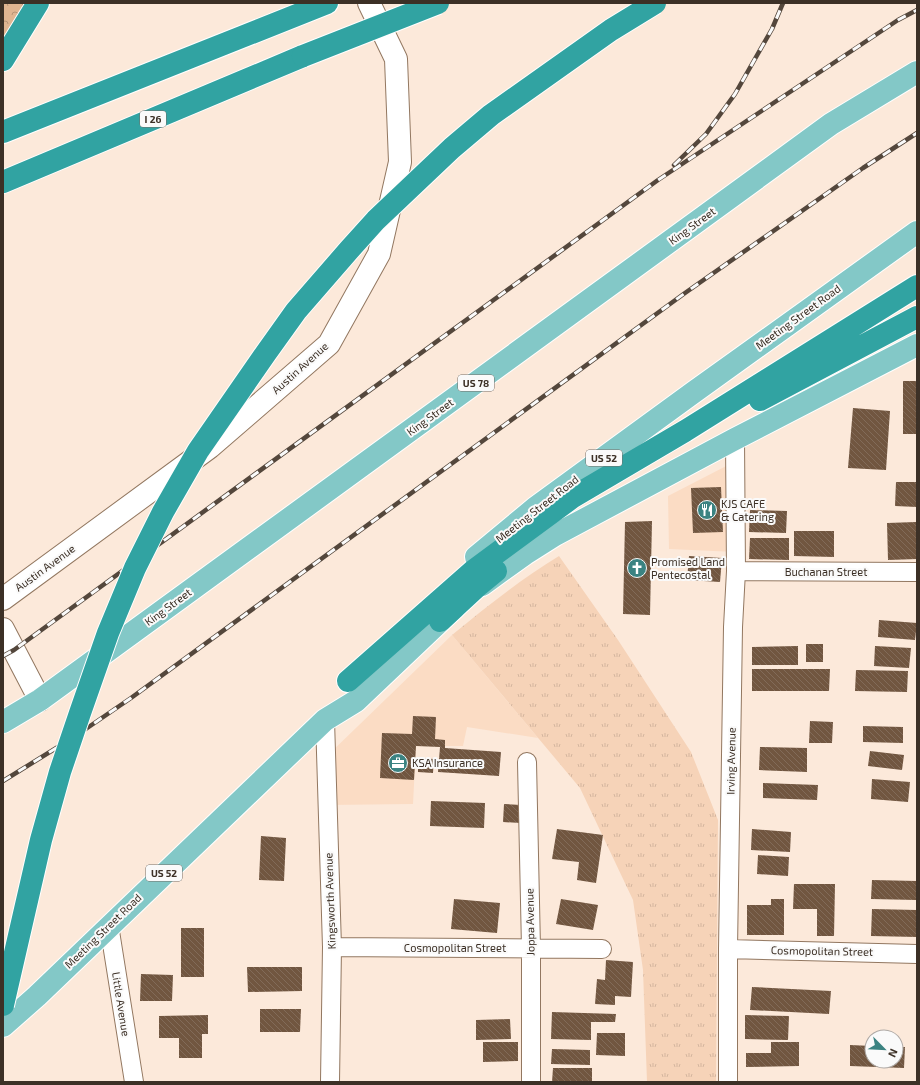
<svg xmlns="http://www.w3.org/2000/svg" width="920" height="1085" font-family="'Exo 2',sans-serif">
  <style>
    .built { fill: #fbdcc4 }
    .grass { fill: url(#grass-tufts) }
    .forest { fill: url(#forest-crowns) }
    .building { fill: url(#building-back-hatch) }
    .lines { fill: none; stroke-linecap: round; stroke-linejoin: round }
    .minor-casing { stroke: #927760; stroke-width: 20 }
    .tertiary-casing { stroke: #927760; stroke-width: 24 }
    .primary-casing { stroke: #fff; stroke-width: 24 }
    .motorway-casing { stroke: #fff; stroke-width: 24 }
    .minor { stroke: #fff; stroke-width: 18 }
    .tertiary { stroke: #fff; stroke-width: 22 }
    .primary { stroke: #83c8c7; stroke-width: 22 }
    .motorway { stroke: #31a3a2; stroke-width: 22 }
    .rail-casing { stroke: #54473c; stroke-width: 4.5 }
    .rail { stroke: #fafafa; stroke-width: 3; stroke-dasharray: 9; stroke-linecap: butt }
    .motorway-bridge-casing { stroke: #fff; stroke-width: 24; stroke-linecap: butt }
    .motorway-bridge { stroke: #31a3a2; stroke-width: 22 }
    .labels { text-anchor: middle; stroke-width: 4; stroke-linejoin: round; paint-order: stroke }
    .shield { fill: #fafafa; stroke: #756d66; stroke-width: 1 }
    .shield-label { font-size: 10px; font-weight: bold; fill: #3c3026 }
    .street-label { font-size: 11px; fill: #3c3026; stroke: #fafafa }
    .poi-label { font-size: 11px; fill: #3c3026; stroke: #fafafa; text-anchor: start }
  </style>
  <defs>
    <pattern id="grass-tufts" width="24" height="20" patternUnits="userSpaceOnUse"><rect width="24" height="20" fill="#f6d3b8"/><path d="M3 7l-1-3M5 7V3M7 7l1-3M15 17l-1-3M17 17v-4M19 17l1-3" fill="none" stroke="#d4b59e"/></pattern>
    <pattern id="forest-crowns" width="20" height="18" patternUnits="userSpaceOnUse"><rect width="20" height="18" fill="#e0b591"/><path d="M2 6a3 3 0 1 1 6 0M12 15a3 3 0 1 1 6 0" fill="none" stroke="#b79476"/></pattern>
    <pattern id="building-back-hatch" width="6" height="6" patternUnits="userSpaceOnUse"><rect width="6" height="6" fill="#715640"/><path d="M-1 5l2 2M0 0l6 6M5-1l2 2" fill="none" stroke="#826b59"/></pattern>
  </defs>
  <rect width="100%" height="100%" fill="#fce9da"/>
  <!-- built -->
  <path class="built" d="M734,462L736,552L669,549L668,496Z
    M452,635L538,738L467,727L463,746H416L413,804L327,805L326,757Z"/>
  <!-- grass -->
  <path class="grass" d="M559,556L618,640L691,752L718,820L716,1082H647L643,970L633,900L580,788L452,635C486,607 521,579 559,556Z"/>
  <!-- forest -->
  <path class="forest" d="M3,3H38L3,60Z"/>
  <!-- building -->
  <path class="building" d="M903,381H917V434H903Z
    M853,408L890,411L886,470L848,468Z
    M896,482H917V507L895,506Z
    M721,487L723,532L693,533L691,488Z
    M750,510L787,511L786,533L749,532Z
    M652,521L650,615L623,614L625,522Z
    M916,522L917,559L888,560L887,523Z
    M794,531H834V557L794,556Z
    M750,538H789V560L749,559Z
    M689,556L722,558L720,582L687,580Z
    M879,620L917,623L915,640L878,637Z
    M806,644H823V662H806Z
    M798,646V665H752V647Z
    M875,646L911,648L909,668L874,666Z
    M752,669H830L829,691H752Z
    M856,670L908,671L907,692L855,691Z
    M413,716L436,717L435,739L445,740V748L501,752L499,776L438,772L440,747L416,746L414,780L380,778L382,733L412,734Z
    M810,721L833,722L832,743H809Z
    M863,726L903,727V743L863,742Z
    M760,747L807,748V772L759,770Z
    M870,751L904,755L902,770L868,766Z
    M418,758L434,759L433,773L418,772Z
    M872,779L910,782L908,802L871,799Z
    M763,783L818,785L817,800L763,798Z
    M431,801L485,803L484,828L430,826Z
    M504,804L521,805V823L503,822Z
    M557,829L603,835L596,883L577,880L579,862L552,859Z
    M752,829L791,832L790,852L751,850Z
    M261,836L286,838L284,881L259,880Z
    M758,855L789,857L788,876L757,874Z
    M872,880L917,881L916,900L871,899Z
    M794,884H835L834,936H817V909H793Z
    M454,899L500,903L497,933L451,929Z
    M561,899L598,905L593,930L556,924Z
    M771,899H784V935H747V905H771Z
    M872,909L917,910V937L871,936Z
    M181,928H204V977H181Z
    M606,960L633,962L631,997L615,996V1005L595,1004L597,979L605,980Z
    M247,967H302V991L248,992Z
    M141,974L173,975L172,1001H140Z
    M752,987L831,991L829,1014L750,1010Z
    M260,1009H301L300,1032H260Z
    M552,1012L616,1014L615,1022H591V1040L551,1039Z
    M208,1015V1034H202V1058H179V1038H159V1016Z
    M745,1015L789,1016L788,1040L745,1039Z
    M510,1019L511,1039L476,1040V1020Z
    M597,1033H625V1056L596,1055Z
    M483,1042H518V1061L483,1062Z
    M771,1042H799V1066L746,1067V1053H771Z
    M850,1045L872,1046V1061H896V1047H905L904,1068L850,1066Z
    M552,1049L590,1050V1065L551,1064Z
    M553,1068H592V1082H552Z"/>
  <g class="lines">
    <!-- minor casing -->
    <g class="minor-casing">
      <path id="minor" d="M736,571L917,572
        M325,720L332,947L330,1082
        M527,762L531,948V1082
        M109,925L134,1082
        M332,947L602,949
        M728,949L917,954
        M728,1082V949L733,627L736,571L735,439"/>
    </g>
    <!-- tertiary casing -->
    <g class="tertiary-casing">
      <path id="tertiary" d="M3,599L210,447L329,344L379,254L400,162L396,59L369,3
        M3,629L40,700"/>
    </g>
    <!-- primary casing -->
    <g class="primary-casing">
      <path id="primary" d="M476,557L535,508L694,392L917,232
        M482,585L525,554L555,535L735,439L917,345
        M3,722L40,700L831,124L917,72
        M3,1026L37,996L325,720L356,701L454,608"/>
    </g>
    <!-- motorway casing -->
    <g class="motorway-casing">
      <path id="motorway" d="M3,60L38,3
        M3,132L327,3
        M3,182L303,56
        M760,400L917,317
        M440,621L479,585L496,571
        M348,681L474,570L573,497L685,431L917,286"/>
    </g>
    <!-- minor -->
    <use href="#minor" class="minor"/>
    <!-- tertiary -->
    <use href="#tertiary" class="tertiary"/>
    <!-- primary -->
    <use href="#primary" class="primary"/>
    <!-- motorway -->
    <use href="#motorway" class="motorway"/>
    <!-- rail casing -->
    <g class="rail-casing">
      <path id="rail" d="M674,165L706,134L735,94L772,29L783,3
        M3,656L14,650L658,180L898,20L917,10
        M3,781L74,737L131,698L685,293L863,168L917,133"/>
    </g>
    <!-- rail -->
    <use href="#rail" class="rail"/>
    <!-- motorway-bridge casing -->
    <g class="motorway-bridge-casing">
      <path id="motorway-bridge" d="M303,56L438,3
        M3,1005L41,840L60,772L80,713L108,633L135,568L163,512L198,451L266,353L296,311L349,250L376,220L452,148L491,115L611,30L655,3"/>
    </g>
    <!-- motorway-bridge -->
    <use href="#motorway-bridge" class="motorway-bridge"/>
  </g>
  <!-- icons -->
  <defs>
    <g id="restaurant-disc" transform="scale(1)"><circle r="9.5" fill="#3b8382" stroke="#fafafa"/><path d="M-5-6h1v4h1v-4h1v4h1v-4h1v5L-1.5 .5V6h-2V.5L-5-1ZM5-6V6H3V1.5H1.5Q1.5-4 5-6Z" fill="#fff"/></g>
    <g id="church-disc" transform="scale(1)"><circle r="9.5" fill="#3b8382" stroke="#fafafa"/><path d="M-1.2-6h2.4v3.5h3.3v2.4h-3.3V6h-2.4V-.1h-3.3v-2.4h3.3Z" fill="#fff"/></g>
    <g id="office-disc" transform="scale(1)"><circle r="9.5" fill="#3b8382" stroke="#fafafa"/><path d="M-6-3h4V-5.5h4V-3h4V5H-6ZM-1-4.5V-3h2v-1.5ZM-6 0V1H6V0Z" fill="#fff"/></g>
  </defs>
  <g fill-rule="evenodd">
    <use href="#restaurant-disc" x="707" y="510"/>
    <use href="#church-disc" x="637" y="568"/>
    <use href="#office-disc" x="398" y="763"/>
  </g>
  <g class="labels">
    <!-- shield labels -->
    <g class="shield">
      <rect x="140" y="111" width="26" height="16" rx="3"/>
      <rect x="458" y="375" width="36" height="16" rx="3"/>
      <rect x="586" y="450" width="36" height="16" rx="3"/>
      <rect x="146" y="865" width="36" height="16" rx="3"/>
    </g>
    <g class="shield-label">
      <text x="153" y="123">I 26</text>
      <text x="476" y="387">US 78</text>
      <text x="604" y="462">US 52</text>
      <text x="164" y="877">US 52</text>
    </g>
    <!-- street labels -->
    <g class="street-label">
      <text transform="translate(692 226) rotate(-36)" y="4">King Street</text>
      <text transform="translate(798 317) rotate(-36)" y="4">Meeting Street Road</text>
      <text transform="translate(300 368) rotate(-42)" y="4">Austin Avenue</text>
      <text transform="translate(430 417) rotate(-36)" y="4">King Street</text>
      <text transform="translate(537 509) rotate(-38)" y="4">Meeting Street Road</text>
      <text transform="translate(45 568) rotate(-36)" y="4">Austin Avenue</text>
      <text x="826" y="576">Buchanan Street</text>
      <text transform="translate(168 607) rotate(-36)" y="4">King Street</text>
      <text transform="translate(731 761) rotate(-89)" y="4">Irving Avenue</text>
      <text transform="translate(330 901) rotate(-92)" y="4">Kingsworth Avenue</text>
      <text transform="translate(530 922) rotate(-91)" y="4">Joppa Avenue</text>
      <text transform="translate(103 931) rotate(-44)" y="4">Meeting Street Road</text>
      <text x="455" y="952">Cosmopolitan Street</text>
      <text transform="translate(822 951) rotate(1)" y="4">Cosmopolitan Street</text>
      <text transform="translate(121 1004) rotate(81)" y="4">Little Avenue</text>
    </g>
    <!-- poi labels -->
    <g class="poi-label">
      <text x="721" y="508">KJS CAFE<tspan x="721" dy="13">&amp; Catering</tspan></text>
      <text x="651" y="566">Promised Land<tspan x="651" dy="13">Pentecostal</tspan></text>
      <text x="412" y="767">KSA Insurance</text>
    </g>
  </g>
  <!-- border -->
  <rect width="920" height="1085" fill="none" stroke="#3c3026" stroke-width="8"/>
  <!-- north arrow -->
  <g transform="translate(884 1049) rotate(114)"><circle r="19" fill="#fafafa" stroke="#aea9a5"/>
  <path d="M0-3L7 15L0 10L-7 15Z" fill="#3b8382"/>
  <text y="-6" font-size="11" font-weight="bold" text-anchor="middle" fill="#3c3026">N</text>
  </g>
</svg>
